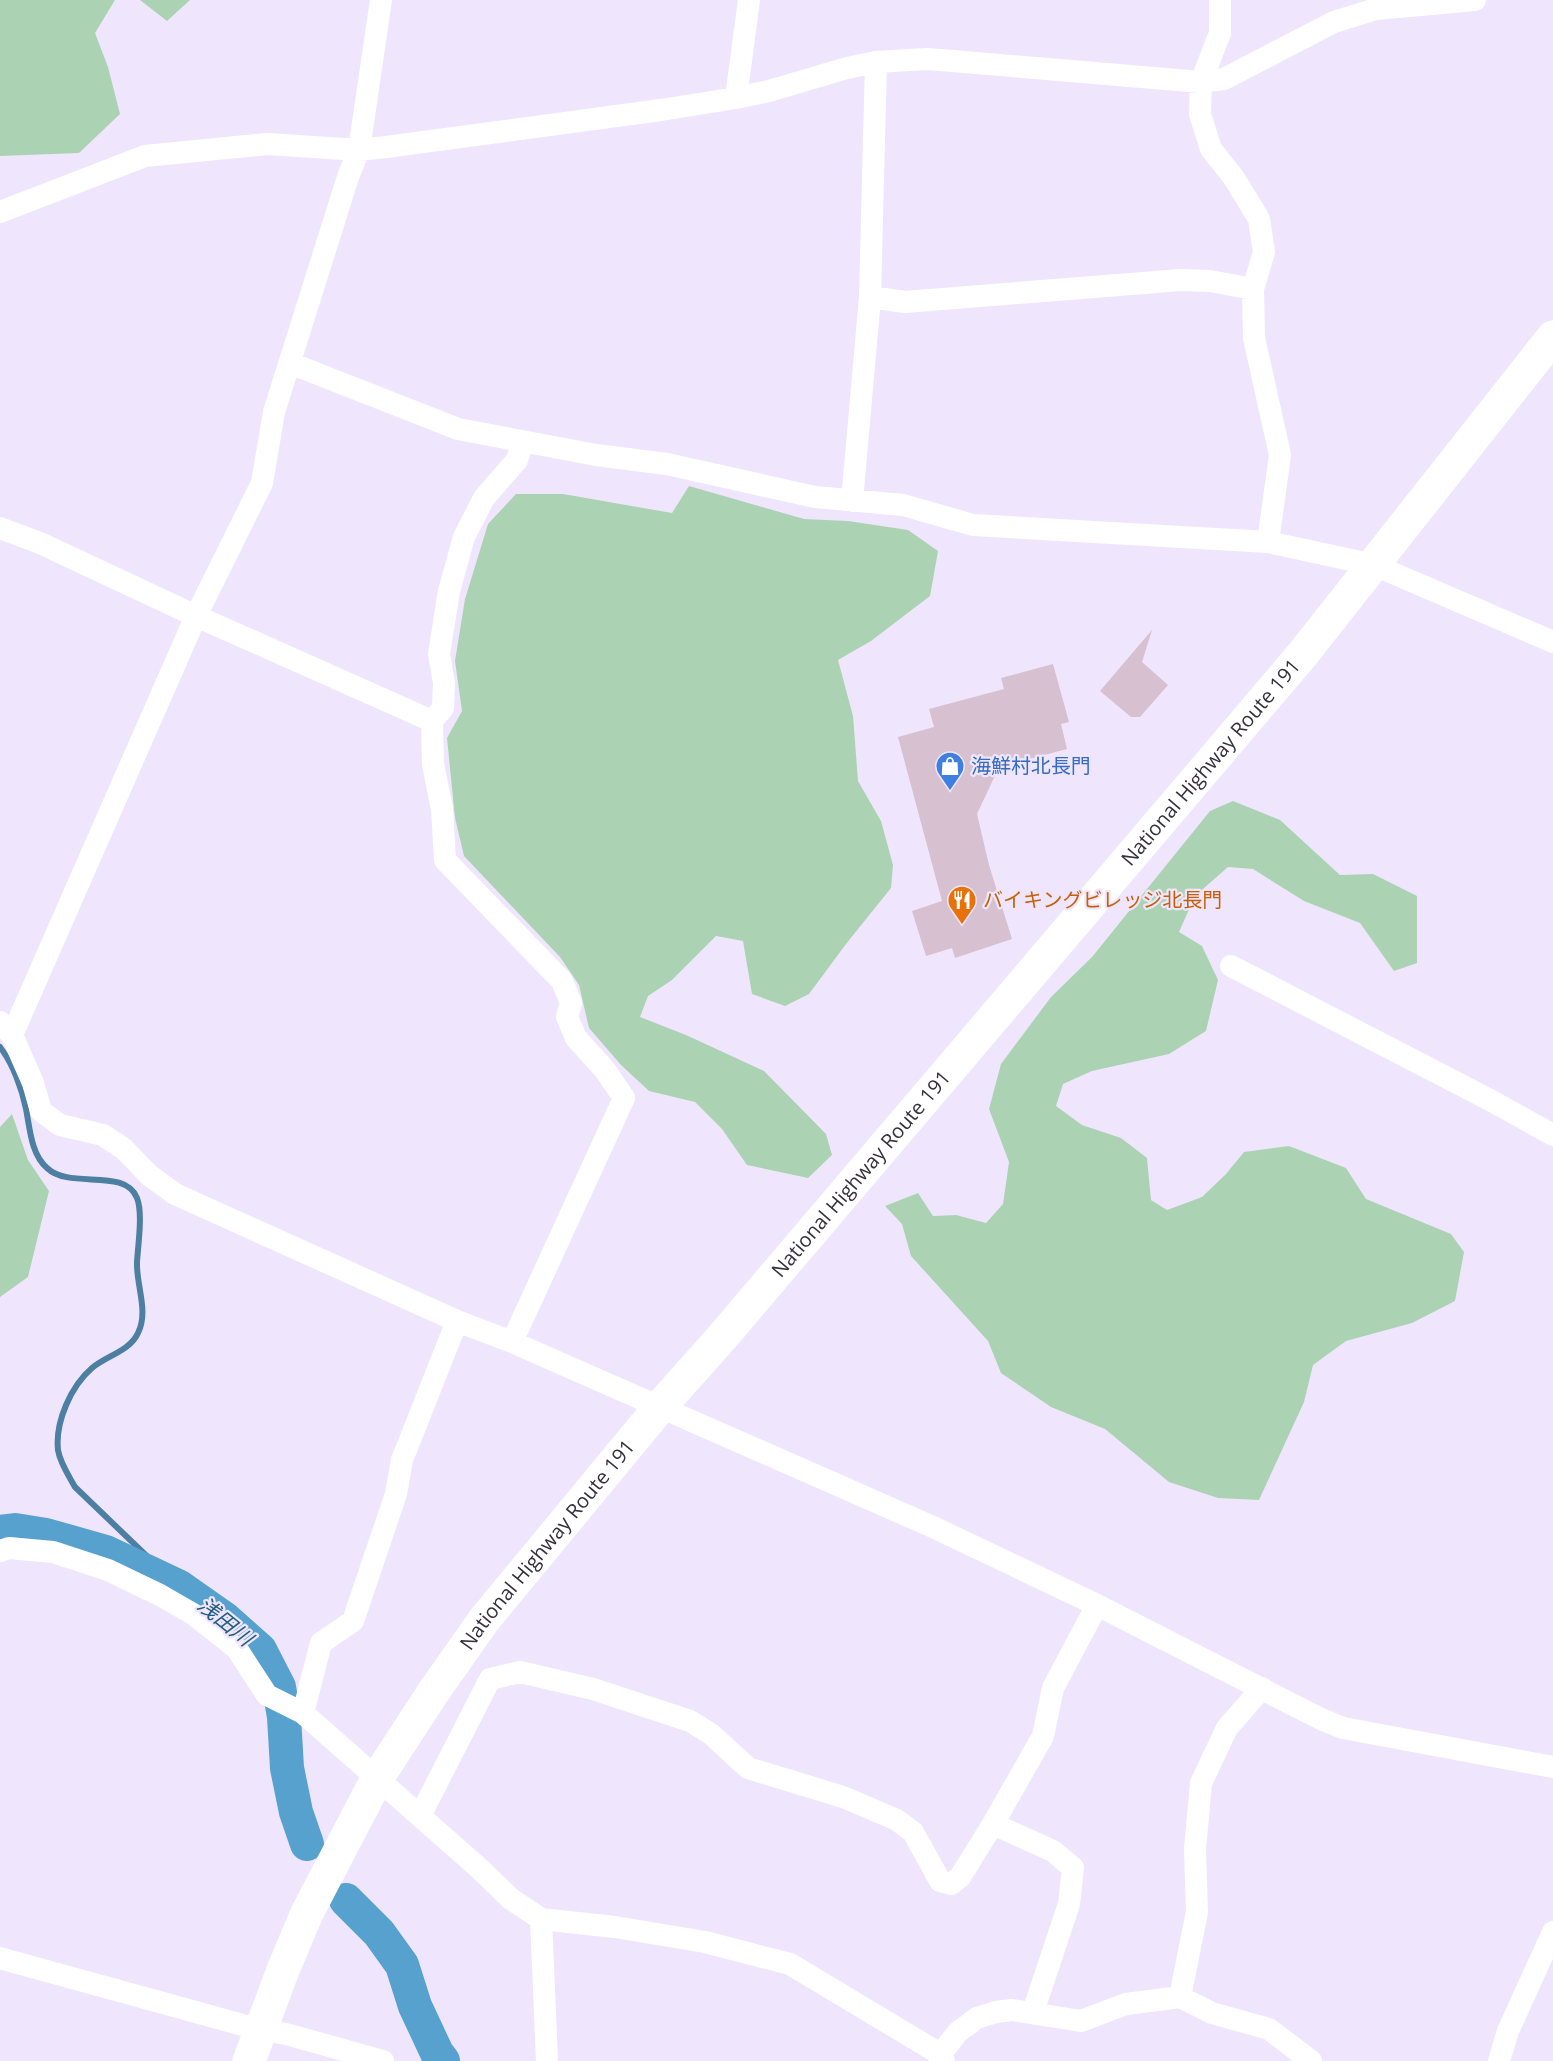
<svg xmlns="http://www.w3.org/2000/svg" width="1553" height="2061" font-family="'Open Sans','Noto Sans JP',sans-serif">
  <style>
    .green { fill: #abd3b3 }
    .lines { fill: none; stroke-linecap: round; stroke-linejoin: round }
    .stream { stroke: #4c7fa2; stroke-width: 6 }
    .river { stroke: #56a1ce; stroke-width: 34 }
    .building { fill: #d7c0cf }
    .minor { stroke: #fff; stroke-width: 22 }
    .highway { stroke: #fff; stroke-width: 33 }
    .labels { text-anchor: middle; stroke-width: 4.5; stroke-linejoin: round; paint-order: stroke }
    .street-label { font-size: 20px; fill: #35313a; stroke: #efe6fd }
    .shop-label { font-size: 20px; fill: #366cbe; stroke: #efe6fd; text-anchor: start }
    .food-label { font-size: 20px; fill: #c56008; stroke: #efe6fd; text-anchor: start }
    .water-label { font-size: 21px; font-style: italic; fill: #245c7c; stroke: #efe6fd }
  </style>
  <rect width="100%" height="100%" fill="#efe6fd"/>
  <!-- green -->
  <path class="green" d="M0,0H115L95,33L108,67L120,114L79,153L0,156Z
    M140,0H190L167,21Z
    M689,486L804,519L848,521L908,530L938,551L930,596L871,641L838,660L853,716L858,781L881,821L893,865L891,888L846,944L809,994L785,1006L752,994L743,941L716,936L672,980L648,996L640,1017L686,1035L764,1071L826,1134L832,1155L808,1178L747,1165L722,1129L695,1102L649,1091L621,1065L589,1028L579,985L560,957L464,856L455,818L447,738L462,711L455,661L465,599L488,524L516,494H563L672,513Z
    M1233,801L1280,820L1340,875L1373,874L1417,896V963L1394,971L1360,923L1304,901L1253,869L1228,867L1195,896L1179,932L1202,946L1218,980L1206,1031L1169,1054L1092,1071L1063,1084L1056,1106L1082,1125L1121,1138L1147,1158L1151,1200L1167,1210L1202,1197L1226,1174L1244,1152L1289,1146L1346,1168L1366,1199L1451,1234L1464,1252L1455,1301L1412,1323L1346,1341L1313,1365L1304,1402L1259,1500L1218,1498L1169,1482L1105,1429L1051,1407L1001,1373L988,1341L911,1256L902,1224L885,1206L918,1193L933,1216L956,1215L986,1223L1003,1204L1009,1162L989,1109L1001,1064L1051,997L1092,957L1210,811Z
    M12,1114L28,1160L49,1191L28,1277L0,1297V1127Z"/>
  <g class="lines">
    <!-- stream -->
    <path class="stream" d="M0,1047C13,1064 22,1089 26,1109C30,1129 31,1154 47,1168C70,1190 125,1167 137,1198C143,1213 138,1245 137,1262C136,1285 149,1311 138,1333C130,1351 106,1356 92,1368C71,1386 55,1422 58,1450C60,1463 69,1476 75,1487L178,1586"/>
    <!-- river -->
    <path class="river" d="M0,1532L15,1530L46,1535L106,1552L178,1586L225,1619L260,1650L279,1687L284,1717L287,1768L296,1812L307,1844
      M346,1900L379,1933L402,1965L415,2006L437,2053L443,2061"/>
  </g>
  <!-- building -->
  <path class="building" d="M1152,630L1142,662L1168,685L1140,717H1131L1100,691Z
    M1053,664L1069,722L1061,724L1067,749L999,767L977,814L989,865L1012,939L955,958L952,948L926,956L912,911L942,901L898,737L934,727L929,709L1004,689L1001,678Z"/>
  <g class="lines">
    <!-- minor -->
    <path class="minor" d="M1220,0V33L1201,82L1200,114L1211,149L1234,178L1259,219L1264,252L1253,289L1254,338L1280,455L1268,542
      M736,98L749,0
      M0,212L145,156L268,144L359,150L386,147L661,110L736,98L769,91L847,68L876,62L928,59L1201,82L1224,79L1334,22L1376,9L1475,0
      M870,297L905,302L1181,280L1210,281L1253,289
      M290,363L458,429L596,455L667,464L815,497L903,505L973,525L1268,542L1374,565L1553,642
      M852,501L870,297L876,62
      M0,528L40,543L196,616L432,721
      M1231,966L1490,1100L1553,1135
      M0,1022L12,1035L33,1083L41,1111L60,1125L103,1135L124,1149L149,1175L175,1194L457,1321L512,1342L933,1527L1097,1605L1321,1719L1343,1728L1553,1767
      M12,1035L196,616L262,483L274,412L348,177L359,150L381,0
      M512,1342L624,1098L605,1070L576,1038L567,1017L571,1003L562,981L445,860L442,809L433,764L432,721L443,708L444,683L439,654L449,591L464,537L484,498L517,460L523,442
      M0,1551L9,1548L53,1552L108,1570L160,1595L193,1614L237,1649L267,1695L303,1713L480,1869L511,1899L541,1919L615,1927L705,1942L790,1964L935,2051L944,2061
      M303,1713L321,1643L353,1621L396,1494L402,1460L457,1321
      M420,1816L490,1679L520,1672L593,1689L690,1721L711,1734L748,1768L843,1797L897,1820L913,1832L940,1881L951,1884L960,1877L993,1824L1043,1736L1053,1688L1097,1605
      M993,1824L1053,1851L1073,1868L1069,1904L1033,2012
      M541,1919L547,2061
      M0,1958L261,2030L286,2034L383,2061
      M1180,1997L1197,1912L1195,1849L1201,1783L1227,1728L1262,1688
      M939,2056L958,2032L977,2018L996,2012L1012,2010L1081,2021L1126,2004L1180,1997L1212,2013L1269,2029L1311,2061
      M1499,2061L1508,2031L1553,1932"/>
    <!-- highway -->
    <path class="highway" id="s1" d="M249,2061L283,1970L307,1913L378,1777L434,1691L484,1620L659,1408L724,1335L1302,655L1553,337"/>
  </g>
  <!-- icons -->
  <defs>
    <g id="shop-pin" transform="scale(1.5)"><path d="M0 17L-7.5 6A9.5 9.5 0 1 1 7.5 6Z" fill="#3f7fe0" stroke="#efe6fd"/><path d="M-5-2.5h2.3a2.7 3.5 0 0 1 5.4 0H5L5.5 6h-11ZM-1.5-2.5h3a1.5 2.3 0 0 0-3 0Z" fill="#fff"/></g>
    <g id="restaurant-pin" transform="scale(1.5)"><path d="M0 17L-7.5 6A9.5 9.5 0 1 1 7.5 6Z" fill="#e8710a" stroke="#efe6fd"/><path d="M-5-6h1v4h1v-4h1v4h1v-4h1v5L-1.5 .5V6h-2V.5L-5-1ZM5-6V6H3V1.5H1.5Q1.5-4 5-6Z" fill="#fff"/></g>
  </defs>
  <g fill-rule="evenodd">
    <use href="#shop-pin" x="950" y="766"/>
    <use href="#restaurant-pin" x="962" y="900"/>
  </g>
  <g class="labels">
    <!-- street labels -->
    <g class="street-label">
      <text dy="7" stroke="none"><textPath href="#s1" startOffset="1626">National Highway Route 191</textPath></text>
      <text dy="7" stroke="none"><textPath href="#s1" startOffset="1086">National Highway Route 191</textPath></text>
      <text dy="7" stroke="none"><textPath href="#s1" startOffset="600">National Highway Route 191</textPath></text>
    </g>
    <!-- shop labels -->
    <g class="shop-label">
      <text x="971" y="773">海鮮村北長門</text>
    </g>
    <!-- food labels -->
    <g class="food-label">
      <text x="983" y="907">バイキングビレッジ北長門</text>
    </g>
    <!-- water labels -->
    <g class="water-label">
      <text transform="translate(225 1622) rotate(39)" y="7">浅田川</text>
    </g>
  </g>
</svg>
